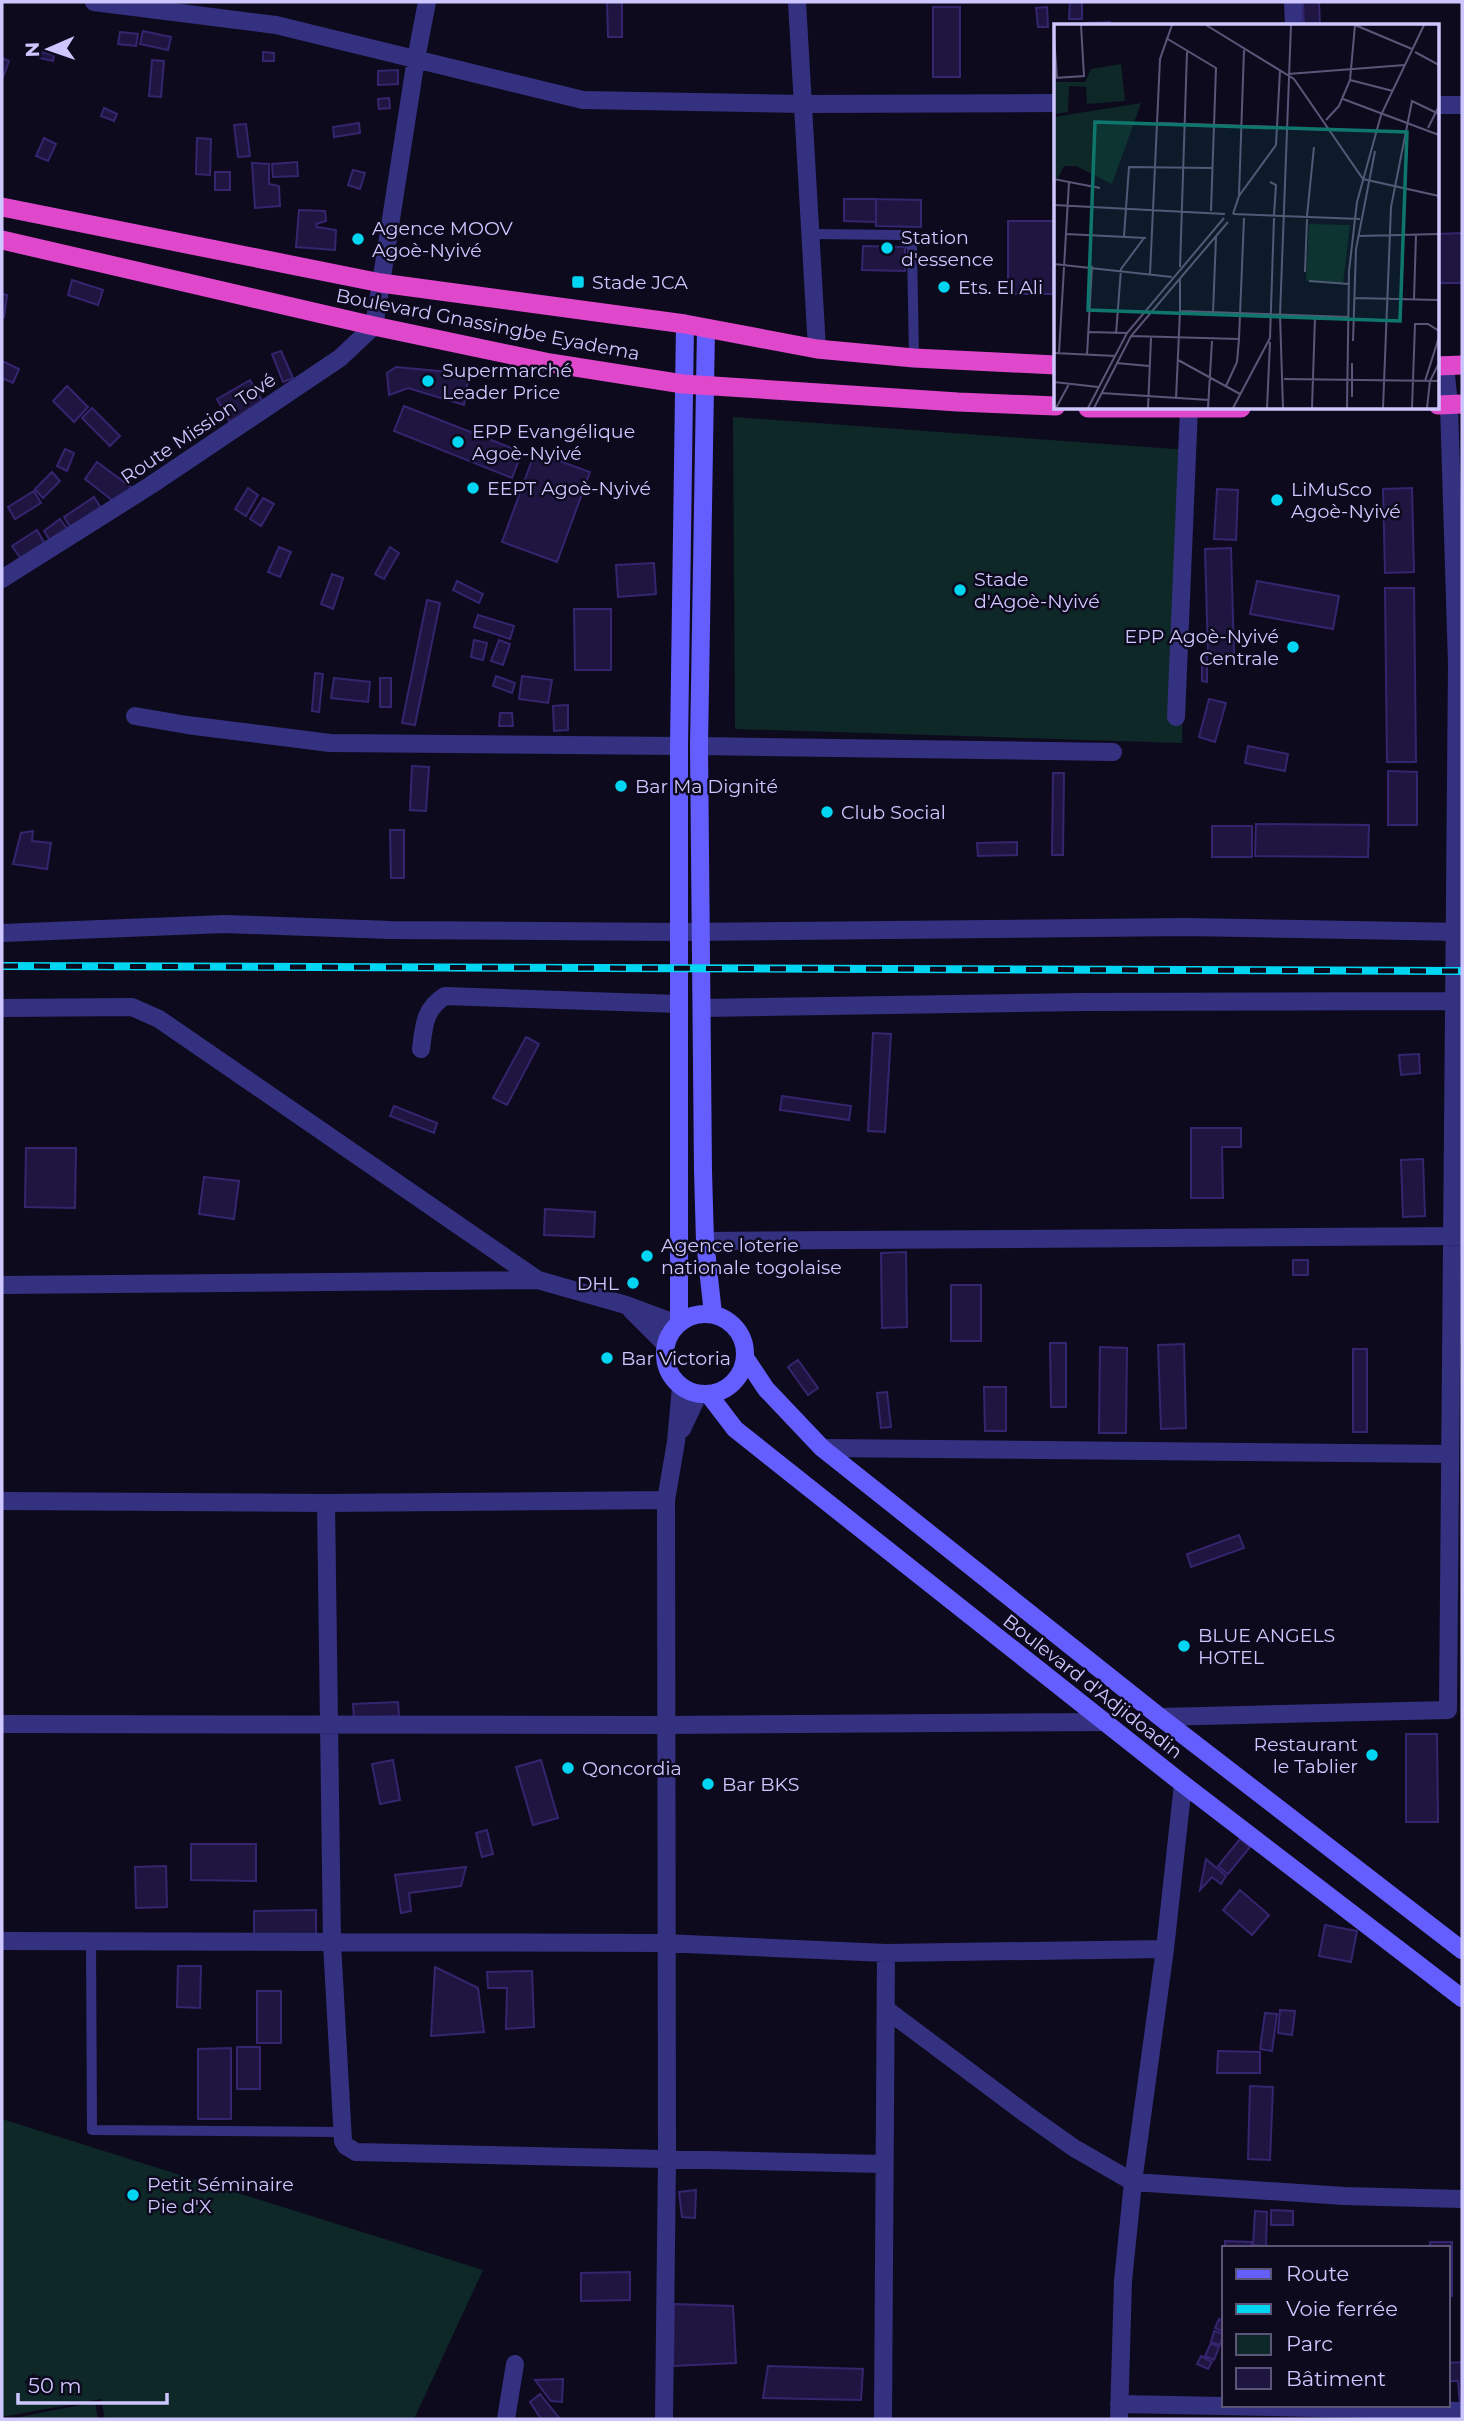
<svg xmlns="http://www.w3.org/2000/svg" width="1464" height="2421" font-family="Montserrat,sans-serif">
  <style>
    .green { fill: #0d2827 }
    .building { fill: #1e1540; stroke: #34256e; stroke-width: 2 }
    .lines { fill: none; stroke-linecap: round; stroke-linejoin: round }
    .service { stroke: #353181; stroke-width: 10 }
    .minor { stroke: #353181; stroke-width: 18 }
    .tertiary { stroke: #353181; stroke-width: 18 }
    .secondary { stroke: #645eff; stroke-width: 18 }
    .trunk { stroke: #e048cc; stroke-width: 19 }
    .rail-casing { stroke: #00d5f2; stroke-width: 8 }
    .rail { stroke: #0e0a1e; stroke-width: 5; stroke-dasharray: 16; stroke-linecap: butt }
    .poi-dot { fill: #00d5f2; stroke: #0e0a1e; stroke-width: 2.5 }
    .labels { text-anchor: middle; stroke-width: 5; stroke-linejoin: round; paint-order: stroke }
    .poi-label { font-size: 19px; fill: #cec7ff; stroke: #0e0a1e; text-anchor: start }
    .street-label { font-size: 19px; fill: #cec7ff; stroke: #0e0a1e }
    .inset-road { fill: none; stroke: #5b5678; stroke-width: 2 }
    .view { fill: #0f766e; fill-opacity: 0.15; stroke: #0f766e; stroke-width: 3.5 }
    .inset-edge { fill: none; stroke: #cec7ff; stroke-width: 3.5 }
  </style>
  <rect width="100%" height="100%" fill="#0e0a1e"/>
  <!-- green -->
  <path class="green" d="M733,417L1188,450L1182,743L735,729Z
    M2,2119L483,2270L414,2419H105L101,2399L2,2417Z
    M95,2402L98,2419H10Z"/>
  <!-- building -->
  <path class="building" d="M607,2H622V37H608Z
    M1070,2H1082V19H1069Z
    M1303,2H1319L1320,26H1304Z
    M933,7H960V77H933Z
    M1047,7L1048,27H1038L1036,8Z
    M1110,22L1111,26H1086V23Z
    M143,31L171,37L168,50L140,44Z
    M120,32L138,34L136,46L118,44Z
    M41,52L54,55L53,61L40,58Z
    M263,52L274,53V61H263Z
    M2,58L9,61L2,80Z
    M152,60L164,61L161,97L149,96Z
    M398,70V84L378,85V71Z
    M389,98L390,108L379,109L378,99Z
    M104,108L117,114L114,121L101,116Z
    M359,123L360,133L334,137L333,127Z
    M246,124L250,156L238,157L234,125Z
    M44,138L56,144L48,161L36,156Z
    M197,138L211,139L210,175L196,174Z
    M297,162L298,176L273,177L272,164Z
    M252,163L269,164V184L279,186L280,206L255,208Z
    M353,170L365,173L360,189L348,185Z
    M215,172H230V190H215Z
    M844,199H876V222L844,221Z
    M876,199L921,200V227L876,226Z
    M299,210L325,211L326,221L316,224L317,227L336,230L335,250L296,247Z
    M1008,221H1056V294H1008Z
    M1462,233V283H1438V234Z
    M863,246L905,247V271L862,270Z
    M72,280L103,290L98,305L68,295Z
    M2,294L7,295L4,317H2Z
    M281,351L293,378L283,382L272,354Z
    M2,361L19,369L13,383L2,378Z
    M396,367L469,374L464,405L408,388L389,395L387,373Z
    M250,380L263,402L230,422L217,399Z
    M67,386L88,407L74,422L53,401Z
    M404,406L522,452L512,478L394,431Z
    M92,408L120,436L110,446L82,418Z
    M65,449L74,453L67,471L57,466Z
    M535,452L590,472L557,562L502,542Z
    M97,462L132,488L117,504L85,479Z
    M52,472L60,481L43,498L35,489Z
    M248,488L258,495L246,516L235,509Z
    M1412,488L1414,572L1385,573L1383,489Z
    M1217,489L1238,490L1236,540L1214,539Z
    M34,491L41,503L15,519L8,507Z
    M94,497L103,511L73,531L64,517Z
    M263,498L274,504L261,526L250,519Z
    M60,519L68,530L51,542L44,531Z
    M37,530L45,544L21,559L12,546Z
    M279,547L291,552L280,577L268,572Z
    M390,547L399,553L384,579L375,574Z
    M1231,548L1234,654H1208L1205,549Z
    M654,563L656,594L618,597L616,565Z
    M332,574L343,578L333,609L321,604Z
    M457,581L483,594L479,603L453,590Z
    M1257,581L1339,596L1333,629L1250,614Z
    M1385,588H1414L1416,762H1387Z
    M427,600L440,603L415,725L402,723Z
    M574,609H611V670H575Z
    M478,615L514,626L510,639L474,627Z
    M474,640L487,643L483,660L471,657Z
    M499,640L510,644L503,665L491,661Z
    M1202,656H1207V682L1202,681Z
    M315,673L323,674L319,712L312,711Z
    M496,676L515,683L512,693L493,686Z
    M522,676L552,680L548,703L519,699Z
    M334,678L370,682L368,702L331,698Z
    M380,678H391V707H380Z
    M1209,699L1226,703L1215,742L1199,737Z
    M568,705V730L554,731L553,706Z
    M500,713H512L513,726H499Z
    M1248,746L1288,754L1285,771L1245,763Z
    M412,766L429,767L426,811L410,810Z
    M1388,771L1417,772V825H1388Z
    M1053,773H1064L1063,855H1052Z
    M1256,824L1369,825L1368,857L1255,856Z
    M1212,826H1252V857H1212Z
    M390,830H404V878H391Z
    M33,831L32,841L51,843L47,869L13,864L21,833Z
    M1017,842V855L978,856L977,843Z
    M873,1033L891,1034L885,1132L868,1131Z
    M526,1037L539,1044L507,1105L493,1098Z
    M1419,1054L1420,1073L1401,1075L1399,1055Z
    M782,1096L851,1106L849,1120L780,1110Z
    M394,1106L437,1123L434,1133L390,1116Z
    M1191,1128H1241V1147H1222L1223,1198H1191Z
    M26,1148H76L75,1208L25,1207Z
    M1423,1159L1425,1216L1403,1217L1401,1160Z
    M204,1177L239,1181L234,1219L199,1214Z
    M545,1209L595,1212L594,1237L544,1235Z
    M906,1252L907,1327L882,1328L881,1253Z
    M1293,1260H1308V1275H1293Z
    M951,1285H981V1341H951Z
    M1050,1343H1066V1407H1051Z
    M1184,1344L1186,1428L1161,1429L1158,1345Z
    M1100,1347L1127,1348L1126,1433H1099Z
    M1353,1349H1367V1432H1353Z
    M798,1360L818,1388L808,1395L788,1367Z
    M984,1387H1006V1431H985Z
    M887,1392L891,1427L881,1428L877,1393Z
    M1239,1535L1244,1548L1191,1567L1187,1554Z
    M398,1702L399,1716L354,1718L353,1704Z
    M1406,1734H1437L1438,1822H1406Z
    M393,1760L400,1800L380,1804L372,1764Z
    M541,1760L558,1818L533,1825L516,1767Z
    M487,1830L493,1854L482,1857L476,1833Z
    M1240,1839L1250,1847L1228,1874L1218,1866Z
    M191,1844H256V1881L191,1880Z
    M1206,1859L1226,1876L1221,1884L1212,1877L1200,1890Z
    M166,1866L167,1907L136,1908L135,1867Z
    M466,1867L461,1886L409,1893L411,1911L401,1913L395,1875Z
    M1240,1890L1269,1915L1252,1935L1223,1910Z
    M316,1910V1936H254V1911Z
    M1325,1925L1357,1931L1351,1962L1319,1956Z
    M178,1966H201L200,2008L177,2007Z
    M435,1967L478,1988L484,2032L431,2036Z
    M532,1971L534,2027L506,2029L507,1988H488L487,1972Z
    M257,1991H281V2043H257Z
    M1280,2010L1295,2011L1292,2035L1278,2033Z
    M1265,2013L1277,2014L1272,2051L1260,2049Z
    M237,2047H260V2089H237Z
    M231,2048V2119H198V2049Z
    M1218,2051L1260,2052V2073H1217Z
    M1250,2086L1273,2087L1270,2160L1248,2159Z
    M696,2190L695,2218L682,2217L679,2192Z
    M1271,2210L1293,2211V2225H1271Z
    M1255,2211L1267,2212L1266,2246L1253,2245Z
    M1225,2241L1252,2242V2248H1225Z
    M1430,2242H1452V2296H1448V2248H1430Z
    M630,2272V2300L581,2301V2273Z
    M674,2304L733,2306L736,2363L673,2366Z
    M1219,2319L1224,2322V2332L1215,2328Z
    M1214,2331L1223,2334L1220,2345L1211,2342Z
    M1211,2343L1219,2347L1214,2360L1205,2356Z
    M1201,2356L1212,2362L1208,2369L1197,2364Z
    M1462,2362V2406L1460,2405L1458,2381H1448V2363Z
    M768,2366L863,2369L861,2400L763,2398Z
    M563,2379L562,2402L551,2401L535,2380Z
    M540,2394L560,2419H541L530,2402Z"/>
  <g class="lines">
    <!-- service -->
    <path class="service" d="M811,234L901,235L907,239L912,248L914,358
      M91,1941L92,2130L342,2132"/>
    <!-- minor -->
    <path class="minor" d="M94,2L276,25L583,100L803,104L1056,103
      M797,2L817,349
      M1293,2L1294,26
      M1438,105H1462
      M381,283L416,59L427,2
      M135,716L187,725L330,743L679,746
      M1176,717L1189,408
      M699,746L1113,752
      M2,933L225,924L390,930L680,932L1187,927L1462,932
      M2,1008L132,1007L159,1019L538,1280L626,1305L677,1324
      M702,1008L1082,1002L1462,1001
      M421,1049C424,1026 424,1009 445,996L679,1004
      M705,1241L1462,1236
      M2,1285L538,1280
      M631,1310L666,1345
      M682,1429L698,1395
      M822,1448L1450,1454
      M2,1501L326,1503L666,1500
      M326,1503L332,1943L343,2141L346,2146L356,2152L883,2164
      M1160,1717L1448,1710L1457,664L1449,405L1445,365
      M2,1724L665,1725L1107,1722
      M2,1941L665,1943L886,1953L1165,1949
      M887,2010L1026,2114L1074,2148L1133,2182L1344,2196L1462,2199
      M1119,2404L1462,2411
      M506,2419L515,2364
      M664,2419L667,2157L666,1500L676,1442L681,1387
      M883,2419L886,1953
      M1119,2419L1123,2281L1133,2182L1165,1949L1183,1784"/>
    <!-- tertiary -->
    <path class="tertiary" d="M2,579L151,485L340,358L374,326L381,283"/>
    <!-- secondary -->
    <path class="secondary" d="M706,328L699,746L703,1171L705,1241L713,1314
      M665 1354a40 40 0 1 1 80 0a40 40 0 1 1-80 0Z
      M679,1323V746L685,324
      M746,1359L766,1389L822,1448L1160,1717L1462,1950
      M709,1395L735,1429L842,1514L1183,1784L1462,1998"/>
    <!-- trunk -->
    <path class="trunk" d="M2,207L381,283L685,324L817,349L914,358L1056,365
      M2,240L374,326L550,363L683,384L958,402L1056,406
      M1438,366L1462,365
      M1438,405L1462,404
      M1088,408H1241"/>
    <!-- rail casing -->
    <g class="rail-casing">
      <path id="rail" d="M2,966L1462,971"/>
    </g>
    <!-- rail -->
    <use href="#rail" class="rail"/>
  </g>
  <!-- markers -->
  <g class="poi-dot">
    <circle cx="358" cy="239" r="7"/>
    <circle cx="887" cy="248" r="7"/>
    <rect x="571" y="275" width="14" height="14" rx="3.5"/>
    <circle cx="944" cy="287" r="7"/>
    <circle cx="428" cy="381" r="7"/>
    <circle cx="458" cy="442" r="7"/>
    <circle cx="473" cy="488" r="7"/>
    <circle cx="1277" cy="500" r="7"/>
    <circle cx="960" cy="590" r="7"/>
    <circle cx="1293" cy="647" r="7"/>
    <circle cx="621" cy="786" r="7"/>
    <circle cx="827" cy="812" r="7"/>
    <circle cx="647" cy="1256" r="7"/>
    <circle cx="633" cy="1283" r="7"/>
    <circle cx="607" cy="1358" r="7"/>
    <circle cx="1184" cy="1646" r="7"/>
    <circle cx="1372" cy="1755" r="7"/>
    <circle cx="568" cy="1768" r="7"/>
    <circle cx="708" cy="1784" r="7"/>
    <circle cx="133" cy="2195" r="7"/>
  </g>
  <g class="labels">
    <!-- poi labels -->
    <g class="poi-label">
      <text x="372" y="235">Agence MOOV<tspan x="372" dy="22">Agoè-Nyivé</tspan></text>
      <text x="901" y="244">Station<tspan x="901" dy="22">d'essence</tspan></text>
      <text x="592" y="289">Stade JCA</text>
      <text x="958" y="294">Ets. El Ali</text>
      <text x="442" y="377">Supermarché<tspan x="442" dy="22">Leader Price</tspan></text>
      <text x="472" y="438">EPP Evangélique<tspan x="472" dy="22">Agoè-Nyivé</tspan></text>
      <text x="487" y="495">EEPT Agoè-Nyivé</text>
      <text x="1291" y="496">LiMuSco<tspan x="1291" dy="22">Agoè-Nyivé</tspan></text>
      <text x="974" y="586">Stade<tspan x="974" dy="22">d'Agoè-Nyivé</tspan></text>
      <text x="1279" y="643" text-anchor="end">EPP Agoè-Nyivé<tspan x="1279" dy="22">Centrale</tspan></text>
      <text x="635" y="793">Bar Ma Dignité</text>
      <text x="841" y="819">Club Social</text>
      <text x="661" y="1252">Agence loterie<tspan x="661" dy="22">nationale togolaise</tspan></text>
      <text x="619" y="1290" text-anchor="end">DHL</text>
      <text x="621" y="1365">Bar Victoria</text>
      <text x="1198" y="1642">BLUE ANGELS<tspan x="1198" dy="22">HOTEL</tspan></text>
      <text x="1358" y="1751" text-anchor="end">Restaurant<tspan x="1358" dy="22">le Tablier</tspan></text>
      <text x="582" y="1775">Qoncordia</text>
      <text x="722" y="1791">Bar BKS</text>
      <text x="147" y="2191">Petit Séminaire<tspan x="147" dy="22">Pie d'X</tspan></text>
    </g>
    <!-- street labels -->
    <g class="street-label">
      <text transform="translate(488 324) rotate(11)" y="7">Boulevard Gnassingbe Eyadema</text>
      <text transform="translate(198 428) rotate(-34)" y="7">Route Mission Tové</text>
      <text transform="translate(1093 1686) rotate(38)" y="7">Boulevard d'Adjidoadin</text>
    </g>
  </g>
  <!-- overview -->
  <g transform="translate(1054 24)">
    <rect width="385" height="385" fill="#0e0a1e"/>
    <path d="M67,40L71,77L33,80L32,63L15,62L14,88L0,90V58H31L37,45ZM87,79L58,160L22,142H10L4,154L0,153V93ZM255,200L296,201L289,259L252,257Z" fill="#0d2827"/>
    <path class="inset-road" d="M152,1L240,55L309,155L385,172M301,1L358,25M0,12L3,54M112,14L162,44L157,187M361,28L385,41M234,50L351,41M0,54L30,52L27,1M296,56L339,67M289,75L385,111M272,96L285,82L296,56L301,1M103,99L223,103M374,104L385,82M0,155L15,158L5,329M15,158L46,164M216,158L222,161L220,191M185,171L190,26M0,181L171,190M179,190L185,172L222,121L226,47M179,190L306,195M253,192L260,123M12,210L92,214M70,212L75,143L158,144M305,212L385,210M0,240L118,253M126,243L133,28M251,248L253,195M96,250L106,35L118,1M126,255V287L295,293M255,257L295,260M300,274L385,276M360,275L362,211M159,289L162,213M34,308L73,309M62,310L67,245L90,214M77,312L185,315L190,194M299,317L302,225L321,127M0,329L62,332M33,331L38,242M124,336L186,370M62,339L95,342M230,355L385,357M371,357L385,313M0,358L44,363M172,362L183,338L185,315M47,369L155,376M298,373V339M122,375L126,287M2,384L15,360M34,384L73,309L170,194M40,384L77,312L174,198M94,384L97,314M154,384L158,317M179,384L216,314L220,194M213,384L216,318M229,384L226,291L237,1M258,384L261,293M293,384L295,247L303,178L327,91L370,1M329,384L337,183L358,77L385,90M358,384L361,300H374L385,307M373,384L376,357L385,339"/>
    <path class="view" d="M41,98L353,108L346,297L34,286Z"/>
    <rect width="385" height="385" class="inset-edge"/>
  </g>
  <!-- border -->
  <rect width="1464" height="2421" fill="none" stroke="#cec7ff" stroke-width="7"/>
  <!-- legend -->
  <rect x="1222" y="2246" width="228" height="161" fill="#0e0a1e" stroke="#5b5678" stroke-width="2"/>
  <rect x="1236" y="2269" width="35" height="10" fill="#645eff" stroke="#5b5678" stroke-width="2"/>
  <text x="1286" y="2281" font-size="21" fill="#cec7ff">Route</text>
  <rect x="1236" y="2304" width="35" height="10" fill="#00d5f2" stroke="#5b5678" stroke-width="2"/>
  <text x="1286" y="2316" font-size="21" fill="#cec7ff">Voie ferrée</text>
  <rect x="1236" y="2334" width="35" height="21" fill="#0d2827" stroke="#5b5678" stroke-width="2"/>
  <text x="1286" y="2351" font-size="21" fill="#cec7ff">Parc</text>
  <rect x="1236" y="2368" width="35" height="21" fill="#1e1540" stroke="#5b5678" stroke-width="2"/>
  <text x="1286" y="2386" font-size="21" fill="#cec7ff">Bâtiment</text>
  <!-- north arrow -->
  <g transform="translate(49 49) rotate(268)" stroke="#0e0a1e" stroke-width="5" paint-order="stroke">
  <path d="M0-5L12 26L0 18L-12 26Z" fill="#cec7ff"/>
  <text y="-10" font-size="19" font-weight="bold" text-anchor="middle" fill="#cec7ff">N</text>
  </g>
  <!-- scale -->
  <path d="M18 2393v10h149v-10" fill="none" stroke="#cec7ff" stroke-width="3.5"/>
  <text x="28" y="2393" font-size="21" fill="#cec7ff" stroke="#0e0a1e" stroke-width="5" paint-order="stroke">50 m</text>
</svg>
